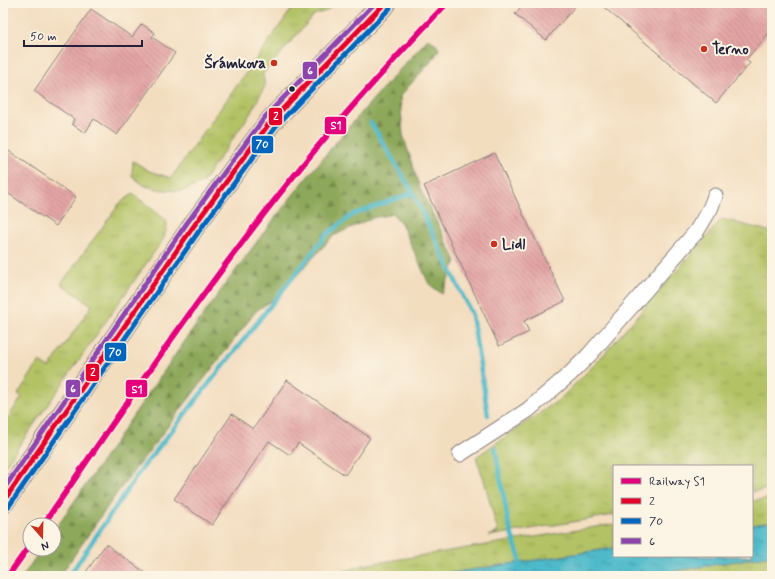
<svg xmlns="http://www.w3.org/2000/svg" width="775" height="579" font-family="Mynerve,sans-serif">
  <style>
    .grass { fill: url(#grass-tufts); stroke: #6a7250 }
    .forest { fill: url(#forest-firs); stroke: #58654a }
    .water { fill: url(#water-ripples); stroke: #386e82 }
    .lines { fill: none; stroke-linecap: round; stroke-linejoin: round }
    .stream { stroke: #4db9c9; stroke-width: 4.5 }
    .building { fill: url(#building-back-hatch) }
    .street-casing { stroke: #8a807d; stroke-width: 17 }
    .primary-casing { stroke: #8a807d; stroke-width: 24 }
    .street { stroke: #fff; stroke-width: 15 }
    .primary { stroke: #f7be87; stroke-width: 22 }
    .bus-1-casing { stroke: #fcf5e5; stroke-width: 8 }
    .bus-2-casing { stroke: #fcf5e5; stroke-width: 8 }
    .bus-3-casing { stroke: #fcf5e5; stroke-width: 8 }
    .bus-1 { stroke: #e4002b; stroke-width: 5 }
    .bus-2 { stroke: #0065bd; stroke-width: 5 }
    .bus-3 { stroke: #8e44ad; stroke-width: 5 }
    .rail-1-casing { stroke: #fcf5e5; stroke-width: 9 }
    .rail-1 { stroke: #e5007d; stroke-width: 6 }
    .poi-dot { fill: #c8321e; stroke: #fcf5e5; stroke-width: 1.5 }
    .bus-dot { fill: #22223b; stroke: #fcf5e5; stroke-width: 1.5 }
    .labels { text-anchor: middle; stroke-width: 4; stroke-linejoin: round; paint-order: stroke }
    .poi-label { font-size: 15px; font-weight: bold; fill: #22223b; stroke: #fcf5e5; text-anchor: start }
    .line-badge { stroke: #fcf5e5; stroke-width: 1.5 }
    .badge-label { font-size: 11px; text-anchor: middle; font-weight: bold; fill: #fff }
  </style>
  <defs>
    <pattern id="grass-tufts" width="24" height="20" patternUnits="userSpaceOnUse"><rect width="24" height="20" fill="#b2c265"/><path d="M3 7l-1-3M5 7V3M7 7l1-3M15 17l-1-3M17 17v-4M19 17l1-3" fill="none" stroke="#99a659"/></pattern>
    <pattern id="forest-firs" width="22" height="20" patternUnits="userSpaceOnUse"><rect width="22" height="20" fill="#8da85a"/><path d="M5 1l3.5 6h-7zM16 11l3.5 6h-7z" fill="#73884c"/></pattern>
    <pattern id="water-ripples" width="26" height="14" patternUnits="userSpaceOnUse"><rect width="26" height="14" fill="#4db9c9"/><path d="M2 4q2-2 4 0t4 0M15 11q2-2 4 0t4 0" fill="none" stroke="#4096a4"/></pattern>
    <pattern id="building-back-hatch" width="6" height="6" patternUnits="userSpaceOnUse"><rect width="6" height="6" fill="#e4a5a4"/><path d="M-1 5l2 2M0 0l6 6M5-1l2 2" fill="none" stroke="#b88687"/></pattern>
  </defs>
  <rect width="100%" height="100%" fill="#fcf5e5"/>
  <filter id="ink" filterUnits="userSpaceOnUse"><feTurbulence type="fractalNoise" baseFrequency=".025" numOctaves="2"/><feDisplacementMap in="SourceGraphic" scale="8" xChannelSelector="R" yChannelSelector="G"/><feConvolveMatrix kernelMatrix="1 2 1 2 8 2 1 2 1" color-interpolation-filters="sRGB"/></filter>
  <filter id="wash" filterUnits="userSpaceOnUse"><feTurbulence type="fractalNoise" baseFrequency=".012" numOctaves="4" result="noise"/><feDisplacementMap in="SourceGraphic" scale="16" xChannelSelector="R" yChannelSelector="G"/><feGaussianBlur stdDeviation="0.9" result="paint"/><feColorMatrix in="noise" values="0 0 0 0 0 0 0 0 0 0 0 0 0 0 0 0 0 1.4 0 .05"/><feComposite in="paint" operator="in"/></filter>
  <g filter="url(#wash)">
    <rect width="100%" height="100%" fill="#f3ddbf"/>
    <!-- grass -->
    <path class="grass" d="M296,3H336L326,11L314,15L263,74L265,86L250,114L202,183L182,191L162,190L145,186L132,176L133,161L149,171L171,178Z
      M133,194L166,220L167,226L164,238L3,469V425L22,397L18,394L39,362L49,368L92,305L61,284L120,203Z
      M722,219L772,232V488L752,492V466H614V515L489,536L498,532L484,480L476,457L560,399L598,361Z
      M772,498V522L752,525V501Z
      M614,524V548L432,576H329L364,565Z
      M772,555V576H645Z"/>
    <!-- forest -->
    <path class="forest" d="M428,39L435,43L439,49L434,58L400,96L403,135L420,188L456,261L442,294L429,284L401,223L393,214L372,218L333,236L278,296L256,311L117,493L60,576H23L41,549H54V531C119,437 182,342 250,251C305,177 365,106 428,39Z"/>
    <!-- water -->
    <path class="water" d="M772,522V555L645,576H431L614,548V556H752V525Z"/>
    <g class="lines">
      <!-- stream -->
      <path class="stream" d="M371,123L413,193L472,315L488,415
        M495,447L509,526L519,556L523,576
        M69,576L140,471L327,234L354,214L413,193"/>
    </g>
    <g id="blocks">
      <!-- building -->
      <path class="building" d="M524,3H578L546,40L515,14Z
        M599,3H772V29L746,60L750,63L716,103Z
        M91,9L132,37L142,24L155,33L152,37L175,53L117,135L94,119L85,133L72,124L74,119L34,91Z
        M3,147L76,197L56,226L3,190Z
        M494,153L565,301L524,321L529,332L499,346L424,186Z
        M287,380L370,438L345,475L298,443L290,455L269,441L212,525L174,499L232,414L253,429Z
        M106,544L119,554L150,576H83Z"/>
    </g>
  </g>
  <g filter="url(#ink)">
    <use href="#blocks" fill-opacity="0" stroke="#8a807d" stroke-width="1"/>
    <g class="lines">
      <!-- street casing -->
      <g class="street-casing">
        <path id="street" d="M460,454L528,410L570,374L589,355L696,232L710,209L715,196"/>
      </g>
      <!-- primary casing -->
      <g class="primary-casing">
        <path id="primary" d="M3,502L193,227L271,121L385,3"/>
      </g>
      <!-- street -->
      <use href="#street" class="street"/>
      <!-- primary -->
      <use href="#primary" class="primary"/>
      <!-- bus-1 casing -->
      <g class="bus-1-casing">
        <path id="bus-1" d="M3,502L193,227L271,121L385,3"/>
      </g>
      <!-- bus-2 casing -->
      <g class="bus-2-casing">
        <path id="bus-2" d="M9,506L199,231L276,126L390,8"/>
      </g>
      <!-- bus-3 casing -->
      <g class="bus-3-casing">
        <path id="bus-3" d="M3,490L187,223L265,117L375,3"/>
      </g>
      <!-- bus-1 -->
      <use href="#bus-1" class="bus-1"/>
      <!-- bus-2 -->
      <use href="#bus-2" class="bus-2"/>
      <!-- bus-3 -->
      <use href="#bus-3" class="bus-3"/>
      <!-- rail-1 casing -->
      <g class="rail-1-casing">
        <path id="rail-1" d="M43,525C123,409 201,292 289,182C338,120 392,61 447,3
          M8,576L30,545"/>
      </g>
      <!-- rail-1 -->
      <use href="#rail-1" class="rail-1"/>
    </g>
  </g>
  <!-- markers -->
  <g class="poi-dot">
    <circle cx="704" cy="49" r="4"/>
    <circle cx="274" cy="63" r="4"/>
    <circle cx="494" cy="244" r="4"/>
  </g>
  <circle class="bus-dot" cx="292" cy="89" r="3.5"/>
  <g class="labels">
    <!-- poi labels -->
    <g class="poi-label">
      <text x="712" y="54">Terno</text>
      <text x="266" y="68" text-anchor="end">Šrámkova</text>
      <text x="502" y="249">Lidl</text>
    </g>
  </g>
  <g class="line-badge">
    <rect x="302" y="61" width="16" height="19" rx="4" fill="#8e44ad"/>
    <rect x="268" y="107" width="15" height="19" rx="4" fill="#e4002b"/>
    <rect x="324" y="116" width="23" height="19" rx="4" fill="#e5007d"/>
    <rect x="251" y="135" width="23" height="19" rx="4" fill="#0065bd"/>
    <rect x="104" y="342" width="23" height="20" rx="4" fill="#0065bd"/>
    <rect x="85" y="363" width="15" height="19" rx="4" fill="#e4002b"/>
    <rect x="65" y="379" width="16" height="19" rx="4" fill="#8e44ad"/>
    <rect x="125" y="379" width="23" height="19" rx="4" fill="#e5007d"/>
  </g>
  <g class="badge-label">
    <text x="310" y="74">6</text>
    <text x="276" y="120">2</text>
    <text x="336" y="129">S1</text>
    <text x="262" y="148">70</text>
    <text x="115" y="356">70</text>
    <text x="93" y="376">2</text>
    <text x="73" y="392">6</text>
    <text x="137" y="393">S1</text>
  </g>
  <!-- margin -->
  <rect width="775" height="579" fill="none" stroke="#fcf5e5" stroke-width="16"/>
  <!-- legend -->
  <rect x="613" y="465" width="140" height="92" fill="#fcf5e5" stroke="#a5a1a1"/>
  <rect x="621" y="478" width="20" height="6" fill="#e5007d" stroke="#a5a1a1"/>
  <text x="649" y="485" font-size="12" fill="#22223b">Railway S1</text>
  <rect x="621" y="498" width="20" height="6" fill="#e4002b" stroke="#a5a1a1"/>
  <text x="649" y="505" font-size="12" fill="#22223b">2</text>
  <rect x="621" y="518" width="20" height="6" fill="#0065bd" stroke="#a5a1a1"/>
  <text x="649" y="525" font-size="12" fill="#22223b">70</text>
  <rect x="621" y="538" width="20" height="6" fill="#8e44ad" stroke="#a5a1a1"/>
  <text x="649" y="545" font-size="12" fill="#22223b">6</text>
  <!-- north arrow -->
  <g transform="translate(42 537) rotate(160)"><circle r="19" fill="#fcf5e5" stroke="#a5a1a1"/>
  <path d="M0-3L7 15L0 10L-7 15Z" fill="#c8321e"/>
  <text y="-6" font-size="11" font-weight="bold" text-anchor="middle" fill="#22223b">N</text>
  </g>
  <!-- scale -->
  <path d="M24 40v6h118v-6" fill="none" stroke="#22223b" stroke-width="2"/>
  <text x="30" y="40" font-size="12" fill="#22223b" stroke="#fcf5e5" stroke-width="3" paint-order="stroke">50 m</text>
</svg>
